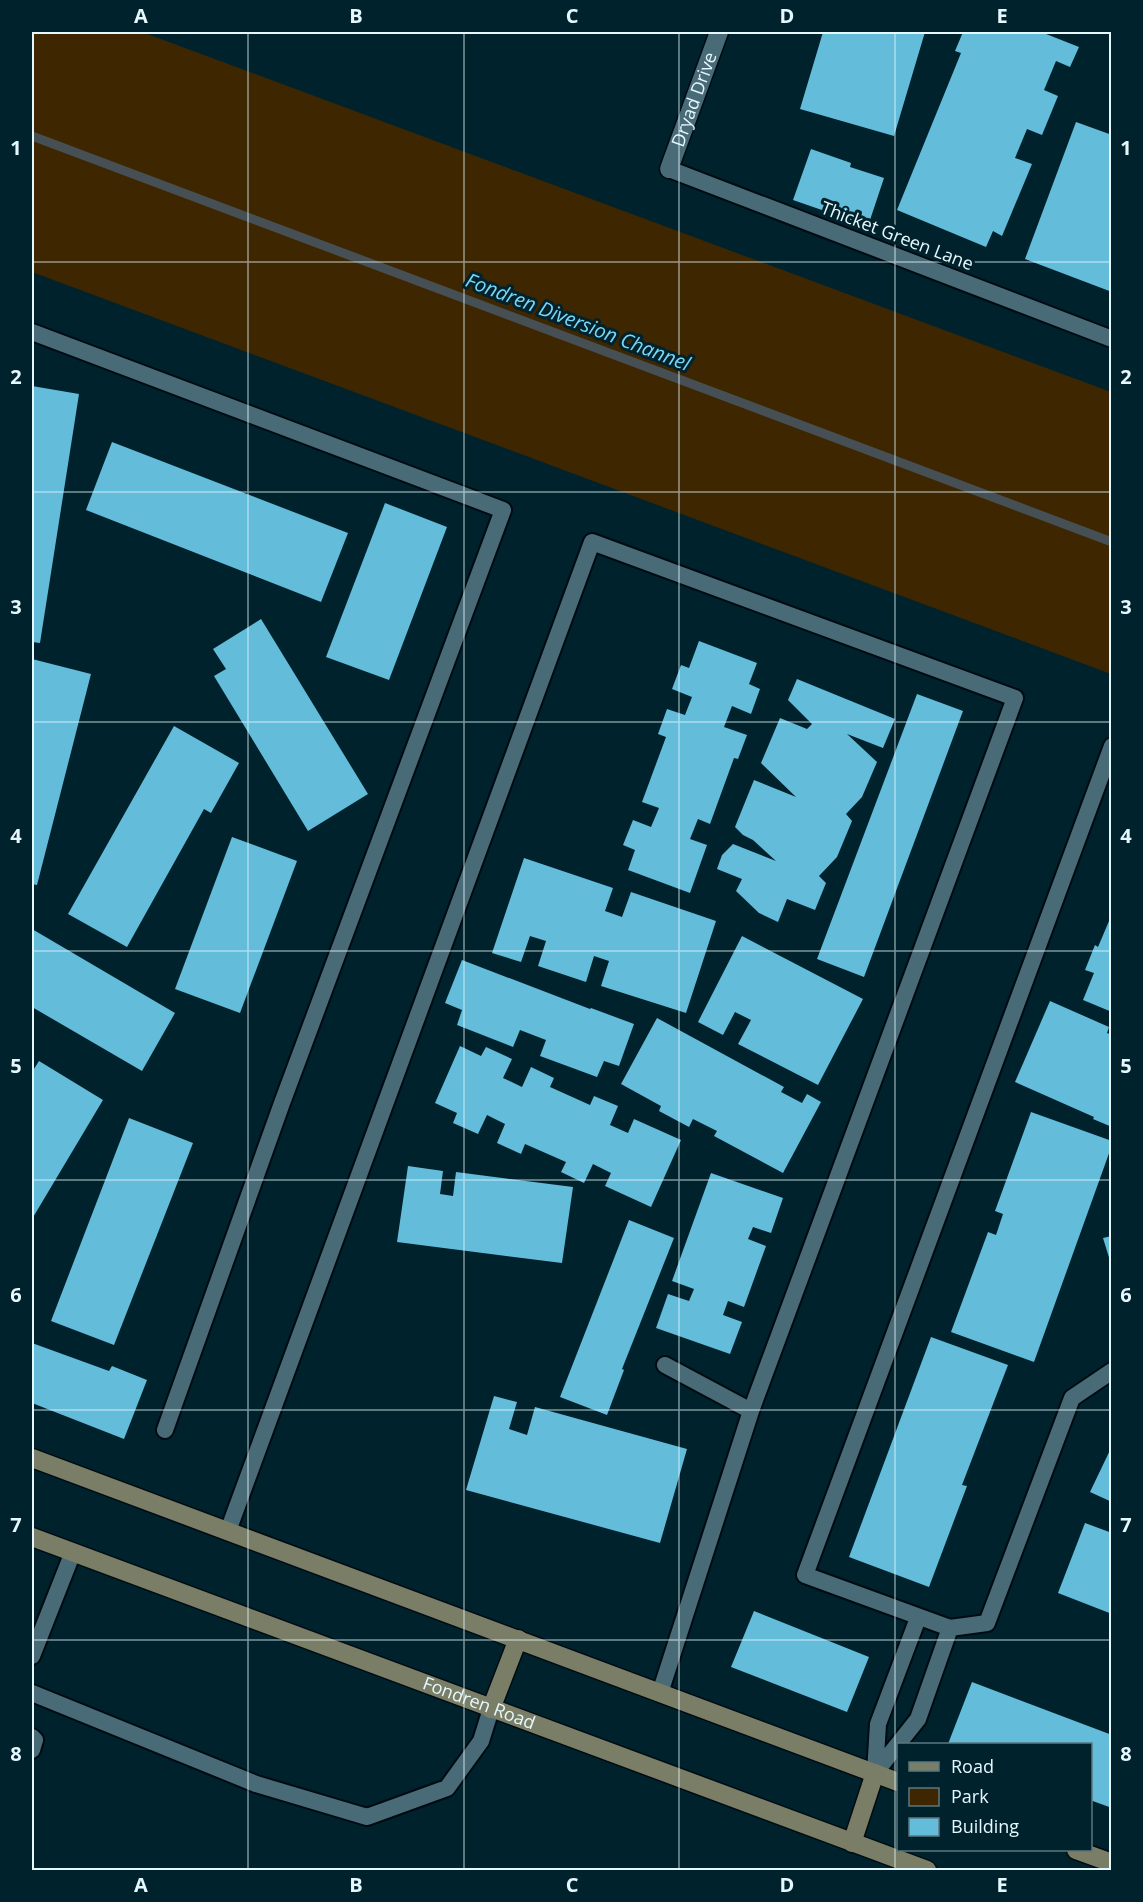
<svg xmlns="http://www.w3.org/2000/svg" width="1143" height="1902" font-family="'Open Sans',sans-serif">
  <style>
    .green { fill: #3d2600 }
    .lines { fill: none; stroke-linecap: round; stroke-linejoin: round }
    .stream { stroke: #454f54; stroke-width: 9 }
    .building { fill: #63bdda }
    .lane-casing { stroke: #000b12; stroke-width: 20 }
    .street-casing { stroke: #000b12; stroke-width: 21 }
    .secondary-casing { stroke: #000b12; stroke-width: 21 }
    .lane { stroke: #496b77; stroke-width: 16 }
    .street { stroke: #496b77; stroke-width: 18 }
    .secondary { stroke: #7a7e66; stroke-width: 18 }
    .grid { fill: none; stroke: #e5f8fe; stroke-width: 1.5; stroke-opacity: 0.55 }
    .labels { text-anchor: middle; stroke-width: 6; stroke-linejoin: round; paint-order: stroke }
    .street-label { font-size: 18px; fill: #e5f8fe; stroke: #00222c }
    .water-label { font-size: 20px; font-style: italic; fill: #77d7f6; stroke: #00222c }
    .neatline { fill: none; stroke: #e5f8fe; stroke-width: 2 }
    .grid-label { font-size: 20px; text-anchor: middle; font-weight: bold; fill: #e5f8fe }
  </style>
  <rect width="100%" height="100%" fill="#00222c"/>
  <!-- green -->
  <path class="green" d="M32,32H142L1111,392V674L32,272Z"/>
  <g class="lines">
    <!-- stream -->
    <path class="stream" d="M32,136L1112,542"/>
  </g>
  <!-- building -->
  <path class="building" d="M823,32H925L894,136L800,109Z
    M963,32H1041L1079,47L1070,67L1056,61L1044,90L1058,96L1042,135L1027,129L1015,158L1032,164L1002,236L993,231L986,247L897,210L961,53L955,51Z
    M1076,122L1112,135V292L1025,259Z
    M811,149L851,163L850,167L884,178L868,226L793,200Z
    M32,386L79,394L40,643L32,642Z
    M112,442L348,533L321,602L86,510Z
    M385,503L447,527L389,680L326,657Z
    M261,619L368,794L308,831L214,676L226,669L213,649Z
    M699,641L757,663L749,684L760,689L751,714L732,706L724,727L747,735L738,759L734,758L710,824L698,819L690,839L707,845L690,893L628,870L635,850L623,845L633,820L651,827L659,808L642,802L666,737L658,734L667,709L685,715L692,697L672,689L681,665L689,668Z
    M32,659L91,674L37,885L32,884Z
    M797,679L895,719L883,748L847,734L877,762L862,797L846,814L852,821L837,857L819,876L826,883L815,910L787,899L778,922L759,913L736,891L742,879L717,869L722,855L733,844L776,861L753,840L743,835L735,827L754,780L796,797L761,763L780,718L807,729L812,724L788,700Z
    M917,694L963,711L864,977L817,959Z
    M174,726L239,763L211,813L204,809L127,947L68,914Z
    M232,837L297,861L240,1013L175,989Z
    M524,858L613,888L605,911L622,917L631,892L716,921L686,1013L601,986L609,961L594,956L586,982L538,966L546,941L530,936L521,962L492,953Z
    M1112,914V1012L1083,1000L1094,973L1085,970L1095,945L1098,947Z
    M32,929L175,1013L142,1071L32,1007Z
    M742,936L863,999L818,1085L738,1044L751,1020L735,1012L723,1035L698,1022Z
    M462,960L590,1009L591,1008L634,1024L619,1066L604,1061L597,1077L540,1056L546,1040L520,1030L513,1047L457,1025L462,1010L445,1003Z
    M1050,1001L1109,1027L1107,1033L1112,1035V1127L1093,1119L1094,1117L1015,1082Z
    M657,1018L784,1087L781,1092L802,1103L807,1094L821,1102L783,1173L714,1136L717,1131L693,1119L689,1127L659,1111L661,1106L621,1084Z
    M460,1046L481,1056L486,1047L512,1059L503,1078L522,1087L531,1067L554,1078L550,1087L590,1105L594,1096L618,1106L610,1125L628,1133L634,1119L681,1140L651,1207L605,1186L611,1173L593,1164L584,1183L561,1172L566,1162L525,1144L521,1154L497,1143L505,1124L487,1115L478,1134L453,1123L457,1113L435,1103Z
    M39,1061L103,1100L32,1219V1072Z
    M1031,1112L1112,1141V1145L1034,1362L951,1332L988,1232L996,1235L1003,1214L995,1211Z
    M129,1118L193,1143L114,1345L51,1321Z
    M408,1166L443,1171L440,1194L453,1196L456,1172L573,1187L562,1263L397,1242Z
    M711,1173L783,1198L771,1233L753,1227L748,1239L766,1246L744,1307L728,1301L723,1315L742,1322L730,1354L656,1328L668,1294L689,1301L694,1289L672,1281Z
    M629,1220L674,1238L622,1369L624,1370L607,1415L560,1397Z
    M1112,1236V1264H1111L1103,1238Z
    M931,1337L1008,1365L962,1485L967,1486L929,1587L849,1557Z
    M32,1343L109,1371L112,1366L147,1380L124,1439L32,1403Z
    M494,1396L517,1402L509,1429L527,1435L535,1407L687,1449L660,1543L466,1490Z
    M1112,1446V1502L1090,1492Z
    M1085,1523L1112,1533V1614L1058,1593Z
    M754,1611L869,1657L847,1712L731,1667Z
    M972,1682L1112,1735V1808L1090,1800V1744H948Z"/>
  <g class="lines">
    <!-- lane casing -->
    <g class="lane-casing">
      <path id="lane" d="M669,169L1112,339
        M32,332L503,510L282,1103L165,1430
        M1112,746L805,1575L950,1628L987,1623L1072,1398L1112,1371
        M665,1365L751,1411
        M228,1531L592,542L1015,698L751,1411L660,1693
        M32,1656L73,1552
        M32,1693L256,1784L367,1817L447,1788L481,1741L491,1709
        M32,1737L35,1740L32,1750
        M875,1773L918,1719L950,1628
        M875,1773L878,1724L918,1618"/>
    </g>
    <!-- street casing -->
    <g class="street-casing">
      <g id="street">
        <path id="s1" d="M669,169L719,32"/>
      </g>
    </g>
    <!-- secondary casing -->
    <g class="secondary-casing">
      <g id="secondary">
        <path d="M32,1458L898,1782"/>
        <path id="s2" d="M32,1537L927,1870"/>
        <path d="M491,1709L518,1639"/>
        <path d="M852,1843L875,1773"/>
        <path d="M1076,1850L1112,1863"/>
      </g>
    </g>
    <!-- lane -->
    <use href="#lane" class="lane"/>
    <!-- street -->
    <use href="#street" class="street"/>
    <!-- secondary -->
    <use href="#secondary" class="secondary"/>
  </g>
  <!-- grid -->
  <path class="grid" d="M248,32V1870M464,32V1870M679,32V1870M895,32V1870M32,262H1112M32,492H1112M32,722H1112M32,951H1112M32,1180H1112M32,1410H1112M32,1640H1112"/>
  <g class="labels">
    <!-- street labels -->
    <g class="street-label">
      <text dy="6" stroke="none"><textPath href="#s1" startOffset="74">Dryad Drive</textPath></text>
      <text transform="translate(897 236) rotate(21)" y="6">Thicket Green Lane</text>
      <text dy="6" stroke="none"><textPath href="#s2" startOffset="477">Fondren Road</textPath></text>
    </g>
    <!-- water labels -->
    <g class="water-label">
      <text transform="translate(578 322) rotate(21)" y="7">Fondren Diversion Channel</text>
    </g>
  </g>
  <!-- border -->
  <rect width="1143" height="1902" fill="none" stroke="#00222c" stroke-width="66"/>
  <!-- legend -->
  <rect x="897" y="1743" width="195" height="108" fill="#00222c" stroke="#5c7880" stroke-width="1.5"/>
  <rect x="909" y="1762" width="30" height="9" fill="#7a7e66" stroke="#5c7880" stroke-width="1.5"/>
  <text x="951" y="1773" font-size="18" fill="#e5f8fe">Road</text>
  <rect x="909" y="1788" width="30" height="18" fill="#3d2600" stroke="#5c7880" stroke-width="1.5"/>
  <text x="951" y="1803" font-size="18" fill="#e5f8fe">Park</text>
  <rect x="909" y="1818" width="30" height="18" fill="#63bdda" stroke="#5c7880" stroke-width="1.5"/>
  <text x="951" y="1833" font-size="18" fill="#e5f8fe">Building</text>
  <rect x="33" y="33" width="1077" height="1836" class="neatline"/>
  <g class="grid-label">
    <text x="141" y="23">A</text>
    <text x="356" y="23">B</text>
    <text x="572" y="23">C</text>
    <text x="787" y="23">D</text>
    <text x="1002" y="23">E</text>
    <text x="16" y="155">1</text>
    <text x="1126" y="155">1</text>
    <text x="16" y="384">2</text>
    <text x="1126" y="384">2</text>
    <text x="16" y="614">3</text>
    <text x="1126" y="614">3</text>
    <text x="16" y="843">4</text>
    <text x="1126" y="843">4</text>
    <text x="16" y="1073">5</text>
    <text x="1126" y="1073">5</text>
    <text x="16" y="1302">6</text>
    <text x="1126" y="1302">6</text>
    <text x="16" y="1532">7</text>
    <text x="1126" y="1532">7</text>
    <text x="16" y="1761">8</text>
    <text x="1126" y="1761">8</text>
    <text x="141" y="1892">A</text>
    <text x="356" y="1892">B</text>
    <text x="572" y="1892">C</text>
    <text x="787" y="1892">D</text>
    <text x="1002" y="1892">E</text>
  </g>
</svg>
